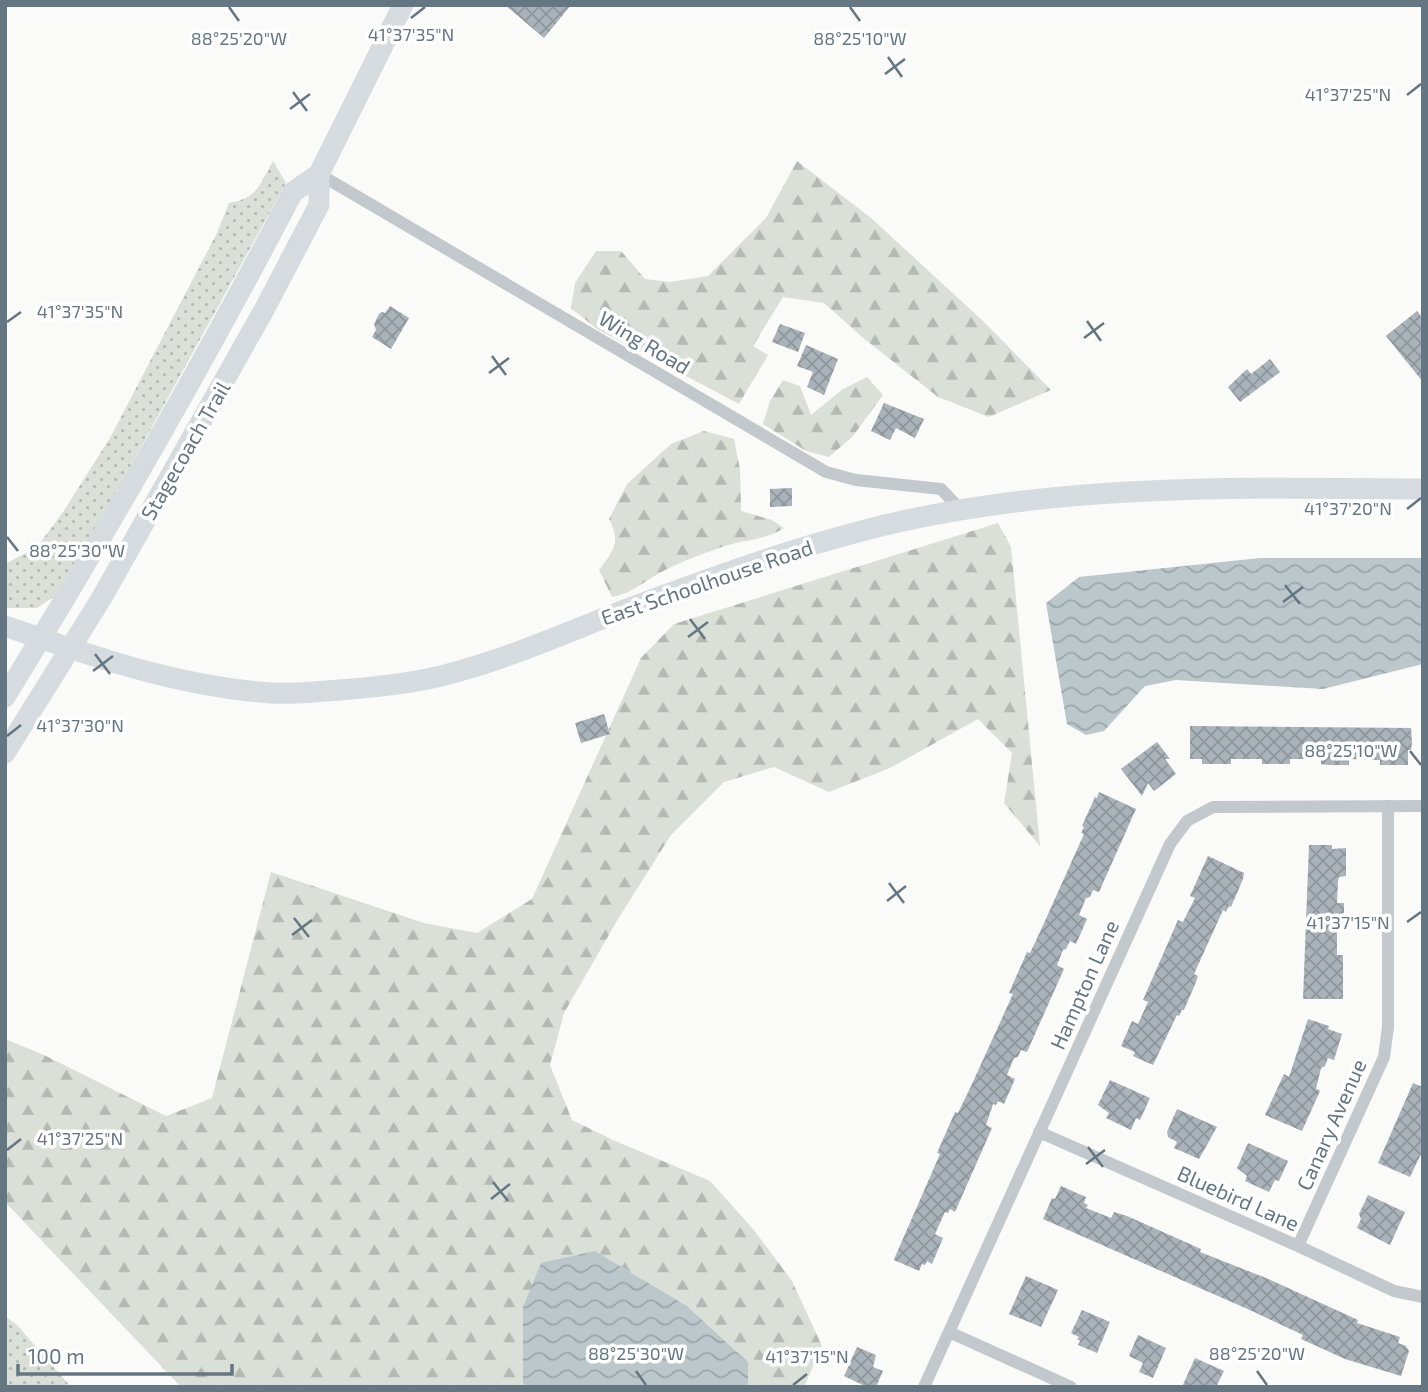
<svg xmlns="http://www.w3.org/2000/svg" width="1428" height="1392" font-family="'Exo 2',sans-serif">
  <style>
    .grass { fill: url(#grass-dots) }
    .forest { fill: url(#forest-firs) }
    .water { fill: url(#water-waves) }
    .building { fill: url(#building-cross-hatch) }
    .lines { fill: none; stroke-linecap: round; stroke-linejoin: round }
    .minor { stroke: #c3c8cc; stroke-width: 12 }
    .primary { stroke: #d6dbdf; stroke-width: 21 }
    .ticks { fill: none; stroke: #657683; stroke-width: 2.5 }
    .labels { text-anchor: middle; stroke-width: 7; stroke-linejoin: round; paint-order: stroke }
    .street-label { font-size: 21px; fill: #657683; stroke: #fff }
    .ticks-label { font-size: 18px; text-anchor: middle; fill: #657683; stroke: #fff; stroke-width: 7; stroke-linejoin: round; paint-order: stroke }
  </style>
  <defs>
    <pattern id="grass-dots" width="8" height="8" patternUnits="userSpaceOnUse" patternTransform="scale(1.75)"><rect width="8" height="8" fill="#dadfd7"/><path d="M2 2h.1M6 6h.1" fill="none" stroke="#b4b9b4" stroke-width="1.8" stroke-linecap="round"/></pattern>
    <pattern id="forest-firs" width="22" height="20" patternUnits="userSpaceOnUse" patternTransform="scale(1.75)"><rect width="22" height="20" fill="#dadfd7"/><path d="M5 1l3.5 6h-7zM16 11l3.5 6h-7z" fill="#b4b9b4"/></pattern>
    <pattern id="water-waves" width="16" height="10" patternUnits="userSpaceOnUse" patternTransform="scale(1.75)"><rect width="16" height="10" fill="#bbc7cb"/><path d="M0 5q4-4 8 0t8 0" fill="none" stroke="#9ca6aa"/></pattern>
    <pattern id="building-cross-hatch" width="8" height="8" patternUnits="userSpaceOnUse" patternTransform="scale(1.75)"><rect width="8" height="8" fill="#aab3b9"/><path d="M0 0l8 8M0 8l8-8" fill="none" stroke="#8e969c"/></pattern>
  </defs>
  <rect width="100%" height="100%" fill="#fafaf8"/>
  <!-- grass -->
  <path class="grass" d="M273,161L286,183L92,536L55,596L37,608H5V564L37,547L63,512L110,438L217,233L229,203C258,198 260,184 273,161Z
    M5,1316L17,1325L71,1387H5Z"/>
  <!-- forest -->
  <path class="forest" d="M797,161L871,218L982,320L1051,390L989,417L938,397L862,337L824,303L783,297L753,346L768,355L739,404L597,329L571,308L575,283L596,251H621L645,279L670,282L708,276L766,218Z
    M867,377L883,395L853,436L829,457L806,451L763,424L770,401L783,380L800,386L811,415L843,389Z
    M704,431L734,439L740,469L741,511L772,520L784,528C768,539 750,539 732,544C706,552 679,562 656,575C639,585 632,593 612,597L599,570C614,551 621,542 609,519L627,484L671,444Z
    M998,523L1011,547L1040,846L1004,803L1012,753L978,719L890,768L829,792L774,767L724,782L671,835L618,919L564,1013L550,1065L572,1120L613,1140L710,1181L754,1230L792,1281L822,1346L804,1387H748V1362L687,1306L595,1251L522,1384L523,1387H181L5,1202V1039L44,1055L166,1116L212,1098L271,872L424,923L477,933L532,899L641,658L674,624Z"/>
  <!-- water -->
  <path class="water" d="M1260,558H1423V664L1323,689L1176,680L1145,686L1104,731L1086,735L1067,724L1046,603L1079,577Z
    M595,1251L687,1306L748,1362V1387H523V1307L541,1263Z"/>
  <!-- building -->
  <path class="building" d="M505,5H571L544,38Z
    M390,306L409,318L391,349L372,337L376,330L374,324L379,314L382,312L385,313Z
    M1417,311L1423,319V382L1386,336Z
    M780,324L805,333L798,352L772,342Z
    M806,345L838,359L824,395L807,387L813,372L797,366Z
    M1270,359L1280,372L1240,402L1228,387L1247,369L1251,374Z
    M884,403L924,419L915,438L896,428L890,440L871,431Z
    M792,488V506L770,507V489Z
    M604,714L610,734L581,743L575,723Z
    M1190,726L1411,728L1412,743L1411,750H1408V765H1380V760L1349,759V765H1329L1321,764V759H1290V764H1262V759H1231V764H1202V759H1190Z
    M1157,742L1170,759H1165L1176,774L1154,791L1148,783L1142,796L1121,769Z
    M1099,792L1136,809L1099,892L1093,890L1090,897L1086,898L1079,915L1087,919L1076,944L1070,941L1066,949L1063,950L1057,965L1064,969L1027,1052L1021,1050L1018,1057L1014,1058L1007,1075L1015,1079L1004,1104L998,1101L996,1105L993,1104L986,1125L992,1128L955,1212L950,1209L948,1213L945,1212L935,1234L943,1238L932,1264L927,1261L925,1265L922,1264L919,1271L894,1260L895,1257L940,1154L937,1153L955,1112L958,1113L972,1084L1013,994L1009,993L1027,952L1030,953L1040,932L1084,834L1081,833L1084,827L1082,826L1095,797L1097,798Z
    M1309,845H1332V849L1346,848V876L1339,877L1338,881L1337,903H1344V931H1337V955H1343V999H1303Z
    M1208,856L1244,873L1243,879L1231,907L1229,906L1226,912L1223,910L1194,974L1198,976L1196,982L1184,1010H1182L1179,1016L1177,1015L1153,1065L1133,1056L1135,1052L1121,1046L1132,1021L1138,1024L1148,1002L1143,1000L1178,920L1183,922L1195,898L1190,896Z
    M1308,1019L1329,1026L1328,1029L1342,1034L1334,1060L1328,1058L1325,1066L1321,1068L1316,1089L1320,1091L1302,1131L1265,1115L1284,1074L1289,1077Z
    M1110,1080L1150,1098L1140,1120L1136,1118L1131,1130L1106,1118L1109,1113L1098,1105Z
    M1413,1083L1423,1087V1150L1410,1177L1378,1163Z
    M1177,1109L1217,1127L1199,1159L1174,1148L1177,1142L1168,1137L1167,1132Z
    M1248,1143L1288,1161L1279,1181L1275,1180L1269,1192L1245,1181L1247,1176L1237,1168Z
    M1061,1186L1086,1197L1084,1203L1088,1205L1086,1208L1111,1218L1114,1212L1127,1216L1201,1249L1200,1252L1266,1278L1358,1320L1357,1323L1400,1337L1398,1343L1406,1346L1409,1351L1401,1376L1345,1359L1301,1339L1303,1335L1252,1311L1043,1219L1052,1198L1055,1199Z
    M1368,1195L1405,1212L1390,1245L1357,1228L1361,1219L1359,1214Z
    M1026,1276L1058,1290L1041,1327L1009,1314Z
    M1082,1310L1110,1322L1097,1353L1078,1345L1080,1341L1077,1339L1079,1337L1071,1333Z
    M1138,1335L1166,1348L1153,1378L1139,1372L1143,1363L1129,1356Z
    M857,1347L876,1355L873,1367L883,1371L876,1387H867L844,1376Z
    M1195,1358L1224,1371L1216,1387H1182Z"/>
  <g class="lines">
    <!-- minor -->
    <path class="minor" d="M319,174L826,472L856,480L941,489L960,509
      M1039,1132L1298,1246L1394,1291L1423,1297
      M1298,1246L1384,1057L1388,1027V806
      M949,1332L1071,1387
      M924,1387L1170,844L1187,821L1213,807L1423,806"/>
    <!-- primary -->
    <path class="primary" d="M5,626C88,655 171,684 259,692C286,695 314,692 340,690C374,687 408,684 441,676C506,660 565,633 627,609C716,576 806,543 898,522C1072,483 1247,488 1423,489
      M5,697C107,532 203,364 293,192L319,174
      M5,753L101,599L264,310L319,205V174L403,5"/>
  </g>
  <!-- ticks -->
  <path class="ticks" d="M229,7L239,21M850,7L860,21M411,18L425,7M888,57L902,77M885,74L905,59M293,92L307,111M1407,95L1421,84M290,109L310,94M1087,321L1101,341M7,322L21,312M1084,338L1104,323M492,356L506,375M489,373L509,358M1407,509L1421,498M7,537L18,551M1285,585L1300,604M1283,602L1303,587M690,619L705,639M688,637L708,622M95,654L110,674M93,671L113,656M7,736L21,725M1410,751L1421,765M889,883L904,903M887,901L906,886M294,918L309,937M1407,922L1421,912M292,935L312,920M1088,1147L1103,1167M7,1150L21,1139M1086,1164L1105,1150M493,1182L508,1201M491,1199L510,1184M636,1371L646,1385M1257,1371L1267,1385M793,1385L807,1374"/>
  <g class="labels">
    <!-- street labels -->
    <g class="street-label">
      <text transform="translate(644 343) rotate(31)" y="7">Wing Road</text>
      <text transform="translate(186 451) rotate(-60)" y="7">Stagecoach Trail</text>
      <text transform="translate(707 583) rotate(-19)" y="7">East Schoolhouse Road</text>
      <text transform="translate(1085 985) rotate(-66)" y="7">Hampton Lane</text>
      <text transform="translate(1332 1125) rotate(-66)" y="7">Canary Avenue</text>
      <text transform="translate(1238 1199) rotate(24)" y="7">Bluebird Lane</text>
    </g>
  </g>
  <g class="ticks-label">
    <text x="411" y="41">41°37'35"N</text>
    <text x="239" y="45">88°25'20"W</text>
    <text x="860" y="45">88°25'10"W</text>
    <text x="1348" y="101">41°37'25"N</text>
    <text x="80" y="318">41°37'35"N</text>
    <text x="1348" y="515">41°37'20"N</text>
    <text x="77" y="557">88°25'30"W</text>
    <text x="80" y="732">41°37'30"N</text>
    <text x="1351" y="757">88°25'10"W</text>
    <text x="1348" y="929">41°37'15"N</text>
    <text x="80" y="1145">41°37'25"N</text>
    <text x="636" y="1360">88°25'30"W</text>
    <text x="1257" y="1360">88°25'20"W</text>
    <text x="807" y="1363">41°37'15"N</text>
  </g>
  <!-- border -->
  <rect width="1428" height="1392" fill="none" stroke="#657683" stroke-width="14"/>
  <!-- scale -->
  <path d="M18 1364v10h214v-10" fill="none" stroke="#657683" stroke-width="3.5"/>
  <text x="28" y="1364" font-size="21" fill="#657683" stroke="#ffffff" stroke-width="5" paint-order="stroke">100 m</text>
</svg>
